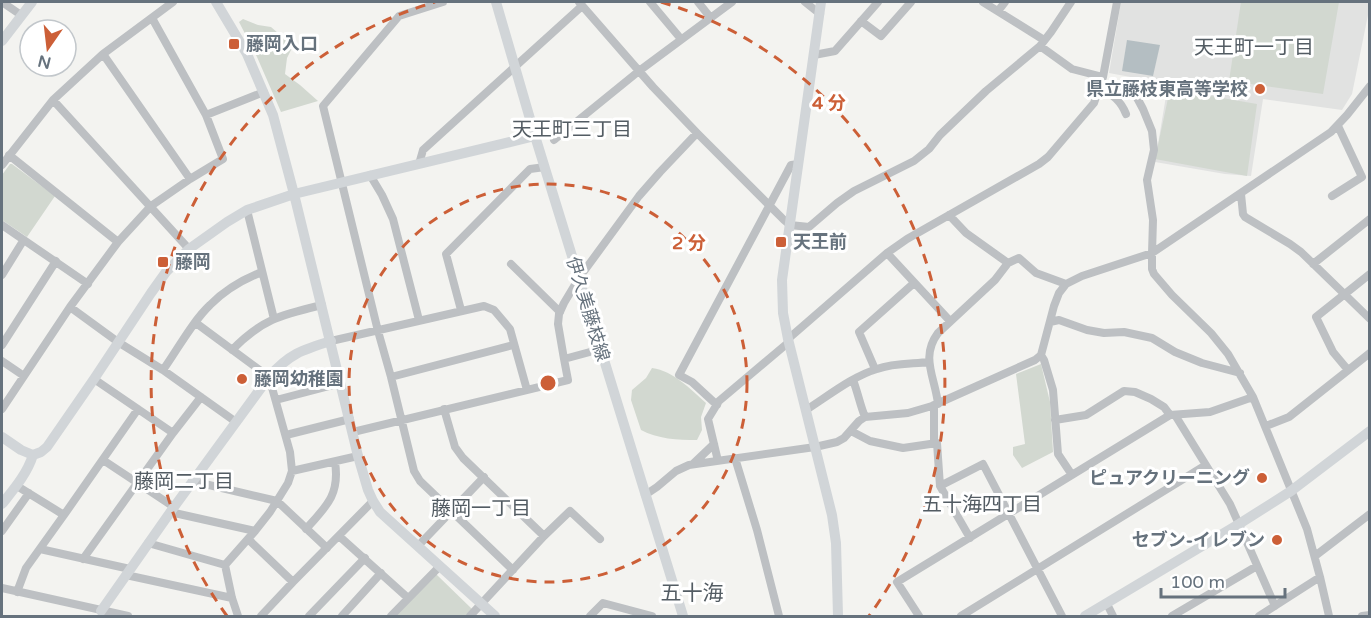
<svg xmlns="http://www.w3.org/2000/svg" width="1371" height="618" font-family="'Varela Round','Noto Sans JP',sans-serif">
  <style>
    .built { fill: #e1e2e1 }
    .green { fill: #d2d8d0 }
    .water { fill: #b4bec2 }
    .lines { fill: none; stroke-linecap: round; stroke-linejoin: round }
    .street { stroke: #bdc0c3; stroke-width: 8 }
    .secondary { stroke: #d1d5d8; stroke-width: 10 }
    .ring { fill: none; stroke: #cc5f37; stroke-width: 3; stroke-dasharray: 10 8 }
    .poi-dot { fill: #cc5f37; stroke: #fff; stroke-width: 2 }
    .labels { text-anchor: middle; stroke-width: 6; stroke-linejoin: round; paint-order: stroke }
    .poi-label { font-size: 18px; font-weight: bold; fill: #66727d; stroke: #fff; text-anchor: start }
    .street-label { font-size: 18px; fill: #66727d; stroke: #fff }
    .neighbourhood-label { font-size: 20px; fill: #535c63; stroke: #fff }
    .quarter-label { font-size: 21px; fill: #535c63; stroke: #fff }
    .centre { fill: #cc5f37; stroke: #fff; stroke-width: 3 }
    .ring-label { font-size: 18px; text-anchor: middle; font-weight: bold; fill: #cc5f37; stroke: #fff; stroke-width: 6; stroke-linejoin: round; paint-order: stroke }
  </style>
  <rect width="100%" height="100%" fill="#f3f3f0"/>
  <!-- built -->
  <path class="built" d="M1121,2H1369V10L1352,94L1342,110L1263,99L1251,176L1225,174L1155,162L1168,84L1109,73Z"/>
  <!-- green -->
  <path class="green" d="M1241,2H1339L1323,94L1229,81Z
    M243,19L258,25L271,27L293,46L287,58L285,74L300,85L318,101L281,112L257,57L239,22Z
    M1170,89L1257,104L1247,176L1155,159Z
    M10,164H12L55,196L27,237L2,220V175Z
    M1041,364L1050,402L1053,452L1022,468L1013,455V447L1025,444L1016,374Z
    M652,368C674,371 690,389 706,403L701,417L702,430L697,440C678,440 657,439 641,430L631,400L632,390L646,378Z
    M433,575H437L472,609L467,616H395Z"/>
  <!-- water -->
  <path class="water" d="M1127,40L1160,45L1153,76L1122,71Z"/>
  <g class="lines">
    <!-- street -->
    <path class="street" d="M2,2L21,15
      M443,2L399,16L323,106L378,331L391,377L414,471L420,481L513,570
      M579,2L653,87L697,133L784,220L790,225L809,227L837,203L854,191L914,161L929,149L940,135L986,91L1040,46L1051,32L1071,2
      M650,2L681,39
      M698,2L710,17
      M805,2L820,14
      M983,2L1044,40
      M998,11L1005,2
      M152,18L206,115
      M861,21L881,36L911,2
      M1040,46L1072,69L1103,77
      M103,54L190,179
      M814,55L835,51L878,2
      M1100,87C1113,95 1121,101 1126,114
      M1113,95L1124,88H1129L1135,94L1143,109L1152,131L1154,150L1147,180L1153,220L1152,253V269L1154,274L1172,295L1211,333L1228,354L1253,397L1307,529L1320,577L1329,616
      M53,100L189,249
      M554,140L639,71L732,2
      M9,155L118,242
      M419,164L423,150L582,6
      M2,165L53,100L103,54L173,2
      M370,175L382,195L393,219L419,320
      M1241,194L1243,214L1245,217L1290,244L1301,252L1370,319
      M1332,196L1362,177L1338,126
      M247,210L274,319
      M949,215L966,233L1008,263
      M2,225L88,284
      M887,253L950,321
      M511,264L560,312
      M1313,264L1370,219
      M2,275L23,241
      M70,307L118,342L163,370L236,422
      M461,310L446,254L530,169L545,167
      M1050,322L1059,320L1087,330L1104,333L1124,332L1152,338L1175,352L1202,363L1240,373
      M788,339L887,253L907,239L1039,164L1048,157L1094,103L1103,77L1117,2
      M331,341L484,306L494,310L510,329L527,390
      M2,345L56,261
      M232,350C262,319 281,315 322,305
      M1041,355L1044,360L1053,390L1058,454L1072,475
      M564,359L558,324L559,314L564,303L579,278L639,196L660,172L697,133
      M2,361L24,376L70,307L118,242L151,206L190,179L223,159L206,115L264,92
      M875,369L859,332L914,283
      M163,370C178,349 192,322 210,305C224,291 244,279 262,272
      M1348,370L1333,352L1316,317L1370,274
      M391,377L513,345
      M94,379L173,433
      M853,380C858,393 860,405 865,417
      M276,400L341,383
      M938,404C935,377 920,357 938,333L995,280L1008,263L1019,258L1036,273L1066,284
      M717,405L692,382L679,375L791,165L799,164
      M934,405V444
      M2,409L24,376
      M444,409L455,447L463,458L544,536
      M806,410C828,396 853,376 877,369C893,363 912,364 929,362
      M1175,415L1230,504L1275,606
      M1055,420L1086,415L1124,391L1135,392L1151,399L1164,407L1170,415
      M1266,426L1289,417L1370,353
      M851,431L870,441L903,448L937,443L940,486L970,538
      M353,432L568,380L564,359L601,349
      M286,435L350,419
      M735,458L757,530L779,616
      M103,460L174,507
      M718,461L708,419L719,401L789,342
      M693,464L714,444
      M292,471L358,456
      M192,481L277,501L327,548
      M17,486L64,515L26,568L17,592
      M940,486L983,464L1062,616
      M645,495L657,487L676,471L689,465L815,447L837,442L844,438L859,421L865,417L908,413L932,406L1035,360L1041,355L1054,306L1059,293L1066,284L1082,276L1152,253L1331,132L1347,115L1370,86
      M170,512L255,531
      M64,515L138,409
      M306,529C327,506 340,494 335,462
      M2,531L29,493
      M339,536L408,598
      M248,539L293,582
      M148,543L225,565L255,531L270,512L288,483L292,471L290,452L269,377L196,323
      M418,546L484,477
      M40,549L130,569
      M1315,556L1370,514
      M83,559L173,433L201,397
      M225,565L232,598L238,616
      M126,575L232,598
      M2,588L128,616
      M1107,604L1113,616
      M261,616L293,582L373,501
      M309,616L365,558
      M342,616L381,573
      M391,616L440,566
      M470,616L544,536L570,511L600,539
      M590,616L603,603L652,616
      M919,616L897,582L1170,415L1210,412L1253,397
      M961,616L1206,465
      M1172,616L1257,566
      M1259,616L1320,577
      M1362,616L1370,615"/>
    <!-- secondary -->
    <path class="secondary" d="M216,2L247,54L273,115L294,194L358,456L368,490L373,501L380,512L495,616
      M496,2L535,136L683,616
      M821,2L782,280L783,313L788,339L832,515L836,543L838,616
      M2,41L32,2
      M2,437L21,450L33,455L41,452L47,447L94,379L151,293L166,272L189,249L227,222L247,210L294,194L535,136
      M2,504C14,489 27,474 33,455
      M101,611L174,507L269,377C289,354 302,350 331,341
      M1085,616L1239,524L1291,491L1370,431"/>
  </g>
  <!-- distance rings -->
  <g class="ring">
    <circle cx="548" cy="383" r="199"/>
    <path d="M227 616A397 397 0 0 1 435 2M661 2A397 397 0 0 1 869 616"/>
  </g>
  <!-- markers -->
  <g class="poi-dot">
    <rect x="228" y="38" width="12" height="12" rx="3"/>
    <circle cx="1260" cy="89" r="6"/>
    <rect x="775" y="236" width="12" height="12" rx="3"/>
    <rect x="157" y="256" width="12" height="12" rx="3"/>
    <circle cx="242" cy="379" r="6"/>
    <circle cx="1262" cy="478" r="6"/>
    <circle cx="1277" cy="540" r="6"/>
  </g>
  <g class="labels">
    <!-- poi labels -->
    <g class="poi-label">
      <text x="246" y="50">藤岡入口</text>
      <text x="1248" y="95" text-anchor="end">県立藤枝東高等学校</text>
      <text x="793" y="248">天王前</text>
      <text x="175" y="268">藤岡</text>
      <text x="254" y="385">藤岡幼稚園</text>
      <text x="1250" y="484" text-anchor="end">ピュアクリーニング</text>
      <text x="1265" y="546" text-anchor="end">セブン-イレブン</text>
    </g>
    <!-- street labels -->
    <g class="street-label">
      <text transform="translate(588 309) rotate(73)" y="6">伊久美藤枝線</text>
    </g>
    <!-- neighbourhood labels -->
    <g class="neighbourhood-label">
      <text x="1254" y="54">天王町一丁目</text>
      <text x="572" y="136">天王町三丁目</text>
      <text x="184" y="488">藤岡二丁目</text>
      <text x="982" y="511">五十海四丁目</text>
      <text x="481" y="515">藤岡一丁目</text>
    </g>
    <!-- quarter labels -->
    <g class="quarter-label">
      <text x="692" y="600">五十海</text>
    </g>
  </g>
  <circle cx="548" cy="383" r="9" class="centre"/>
  <g class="ring-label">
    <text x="829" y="109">4 分</text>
    <text x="689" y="249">2 分</text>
  </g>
  <!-- border -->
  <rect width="1371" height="618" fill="none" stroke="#66727d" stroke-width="6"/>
  <!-- north arrow -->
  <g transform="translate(48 48) rotate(194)"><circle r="28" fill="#ffffff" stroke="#c2c7cb" stroke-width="1.5"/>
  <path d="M0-4.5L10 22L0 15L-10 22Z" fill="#cc5f37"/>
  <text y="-9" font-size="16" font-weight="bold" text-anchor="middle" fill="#66727d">N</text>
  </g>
  <!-- scale -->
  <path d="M1161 588v9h124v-9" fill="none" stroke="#66727d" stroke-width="3"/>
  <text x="1170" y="588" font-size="18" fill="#66727d" stroke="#ffffff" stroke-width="4.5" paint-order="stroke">100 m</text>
</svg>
